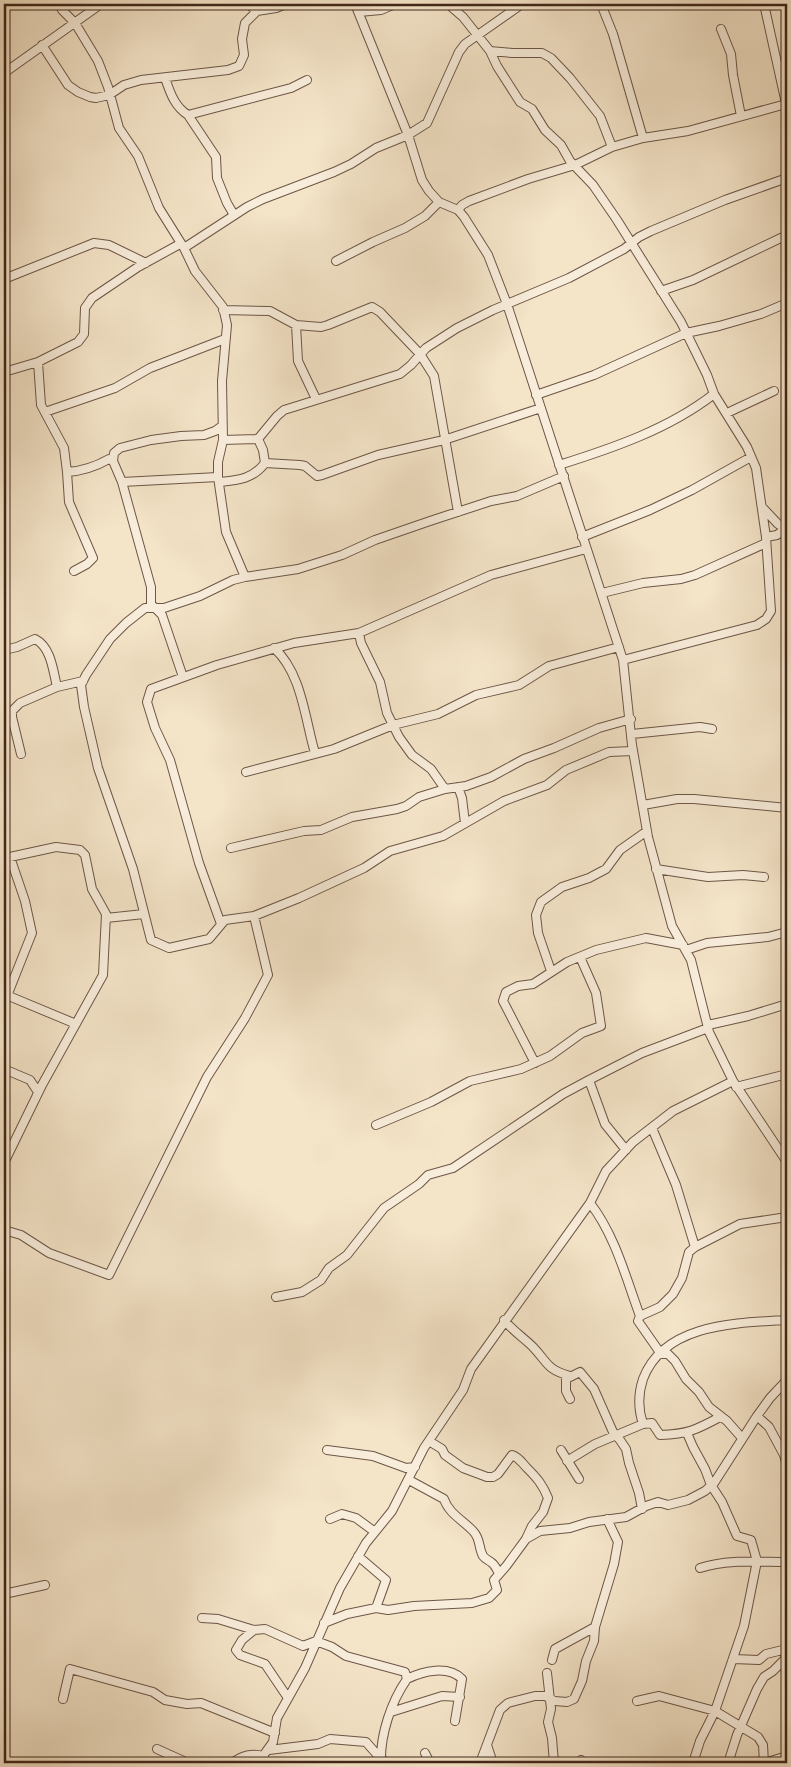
<svg xmlns="http://www.w3.org/2000/svg" width="791" height="1767" font-family="'Libre Caslon Text',serif">
  <style>
    .lines { fill: none; stroke-linecap: round; stroke-linejoin: round }
    .street-casing { stroke: #6d5646; stroke-width: 10 }
    .street { stroke: #f8eddb; stroke-width: 8 }
  </style>
  <rect width="100%" height="100%" fill="#f4e4c8"/>
  <filter id="stains"><feTurbulence type="fractalNoise" baseFrequency=".004" numOctaves="4"/><feColorMatrix values="0 0 0 0 .2 0 0 0 0 .09 0 0 0 0 .02 0 0 0 .5 -.17"/></filter>
  <radialGradient id="worn" r=".72"><stop offset=".6" stop-color="#630" stop-opacity="0"/><stop offset="1" stop-color="#630" stop-opacity=".3"/></radialGradient>
  <g class="lines">
    <!-- street casing -->
    <g class="street-casing">
      <path id="street" d="M60,4L62,10L75,23L98,61L108,87L119,128L138,156L159,208L184,248L195,271L223,307L227,325L222,381L223,440L218,462V477L122,482
        M248,4L257,11
        M355,4L408,135L422,180L429,191L439,202L458,210L464,217L488,255L507,304L623,660L632,745L648,837L672,926L691,960L709,1032L733,1081L787,1162
        M448,4L463,17L490,51L512,53H542L551,58L570,78L600,116L612,147L643,138L688,131L786,104
        M601,4L613,34L643,138
        M764,4L785,99L787,104
        M359,12L381,10L395,4
        M721,29L731,54L733,75L741,116
        M42,45L68,85L78,92L90,97L96,98L109,95L124,85L141,80L228,70L239,66L244,55L242,39L245,23L257,11L276,8L286,4
        M490,51L497,66L520,102L532,109L545,130L561,145L570,161L593,185L617,220L681,322L707,375L714,394L747,447L756,468L766,537L771,611L766,619L757,625L623,660
        M4,73L101,4
        M165,78C170,92 174,106 188,115L291,88L307,80
        M188,115L216,157L217,178L227,203L234,215
        M458,210L462,205L469,201L528,179L575,165L612,147
        M180,244L138,267L92,298L85,308L84,334L78,342L38,362L41,405L64,448L67,472C83,471 95,467 109,459L113,461L122,482L151,587V604L162,615L183,677
        M184,248L247,207L263,199L334,172L351,164L376,148L408,135L427,123L459,52L465,44L522,4
        M336,261L373,242L405,228L425,216L439,202
        M4,279L94,243L109,245L146,263
        M661,291L693,280L787,235
        M223,310L270,311L296,325L321,327L328,325L372,307L380,312L420,354L434,376L458,512
        M296,325L298,361L316,399
        M4,372L38,362
        M536,395L594,375L686,333L719,326L761,314L787,303
        M45,412L115,388L150,368L225,339
        M727,413L774,391
        M258,439L263,450L265,463L300,465L305,466L317,476L322,475L378,455L444,440L541,408
        M223,440L258,439L277,416L284,410L400,374L411,365L426,348L457,328L493,310L569,278L624,249L639,237L651,231L725,200L787,178
        M113,461L114,453L120,448L151,440L181,436L204,435L215,431L222,426
        M559,465C613,448 669,429 714,394
        M67,472L69,502L93,558L87,564L74,571
        M564,476L517,496L491,501L430,521L375,540L342,555L298,569L245,577L233,580L200,596L164,608H145L126,623L110,639L86,675L81,685L84,707L98,768L133,869L151,940L169,948L209,939L225,920L254,916L299,898L364,868L390,851L443,836L504,801L547,785L566,770L609,752L633,751
        M218,477L226,532L245,577
        M220,482C238,480 253,479 265,463
        M762,507L778,524L785,528
        M582,537L650,510L692,490L751,457
        M766,537L777,535L787,527
        M602,593L643,583L681,579L695,575L766,543
        M359,633L361,643L380,682L387,713L399,737L412,755L431,769L445,789
        M274,648C302,673 305,720 315,753
        M4,650L17,647L35,639C51,647 53,670 57,687L83,681
        M632,734L700,727L712,729
        M21,754L12,717V711L20,703L57,687
        M246,772L334,749L393,725L438,714L476,695L519,685L549,666L619,647
        M458,787L462,798L465,823
        M643,805L677,799H694L787,808
        M231,848L304,831L321,830L352,817L397,809L406,806L419,797L445,789L466,786L491,777L524,759L554,748L599,728L631,719
        M656,869L708,877L743,875L764,877
        M106,918L144,914
        M221,924L199,863L170,760L155,728L147,702L151,689L217,665L294,643L359,633L491,575L586,549
        M686,950L707,943L768,937L787,932
        M551,971L538,933L536,915L541,902L562,887L589,878L606,869L620,850L647,831
        M4,994L76,1024
        M708,1025L748,1016L787,1004
        M535,1063L503,1001L506,992L518,986L533,984L567,962L596,950L646,938L683,945
        M4,1069L30,1080L38,1092
        M589,1080L605,1124L626,1150
        M736,1087L787,1074
        M376,1125L431,1102L470,1081L521,1069L550,1056L582,1033L601,1026L596,993L580,957
        M652,1128L676,1185L695,1247
        M4,1163L42,1085L103,975L106,914L92,889L85,855L80,850L56,847L10,857L25,901L32,933L7,996
        M590,1203C615,1235 626,1278 640,1316L638,1321L661,1354
        M4,1230L21,1235L49,1253L109,1275L207,1077L245,1018L268,975L254,916
        M276,1297L302,1292L321,1280L329,1268L347,1255L384,1208L419,1184L428,1175L453,1168L563,1094L589,1080L642,1053L708,1028
        M640,1316L660,1307L673,1294L682,1278L689,1252L695,1247L740,1224L787,1217
        M504,1320C513,1331 524,1338 533,1347C549,1364 546,1369 570,1376
        M661,1354H668L675,1361L686,1379L699,1392L709,1407L727,1421L742,1438
        M570,1399L566,1391V1379L580,1372L594,1389L613,1432L620,1440L626,1449L629,1463L639,1493L642,1509
        M757,1416L769,1427L784,1455L787,1465
        M643,1424C638,1409 638,1394 643,1379C664,1323 737,1323 787,1320
        M687,1433L693,1447L705,1469L711,1485L722,1502L737,1536L751,1540L757,1561L744,1626L715,1711L700,1741L693,1763
        M327,1450L373,1456L406,1468L415,1467
        M561,1450L579,1479
        M567,1461L595,1444L643,1424L652,1423L660,1435C688,1434 696,1430 720,1417
        M409,1480L444,1499C449,1514 463,1520 473,1531C481,1539 478,1547 483,1556C486,1560 489,1560 492,1563C495,1565 497,1570 499,1573
        M330,1519L342,1514L356,1518L375,1532
        M526,1539L540,1531L570,1528L589,1522L626,1517L646,1506L658,1502L668,1505L688,1500L705,1491L714,1483L757,1416L770,1398L787,1380
        M358,1556L386,1580L376,1608
        M700,1568C728,1559 758,1562 787,1562
        M4,1594L45,1585
        M202,1618L218,1619L254,1630L265,1629L303,1646L316,1641L332,1647L346,1656L405,1672L407,1679C391,1702 380,1735 381,1763
        M324,1623L347,1614L376,1608L388,1610L414,1606L472,1603L489,1598L497,1590L494,1580L507,1565L526,1539L532,1526L543,1512L548,1498C543,1485 537,1478 527,1468C521,1462 520,1458 512,1455L498,1474L493,1477H487L463,1468L445,1455L442,1449L429,1441
        M254,1630L242,1640L236,1650L240,1655L265,1664L288,1698
        M733,1659L759,1660L766,1654L787,1649
        M552,1660L555,1649L595,1627
        M547,1673L551,1709L548,1722L552,1738L554,1763
        M407,1679C423,1671 448,1665 462,1679L455,1721
        M63,1699L70,1669L153,1692L165,1700L187,1704L201,1703L275,1733
        M637,1701L659,1696L715,1711L758,1737L763,1745L764,1763
        M391,1712L442,1696L460,1697
        M487,1745L493,1763
        M157,1749L188,1763
        M269,1750L318,1744L330,1739L366,1742L381,1759L388,1763
        M425,1753L430,1763
        M730,1757L737,1735L757,1689L764,1677L773,1671L787,1657
        M232,1763C243,1755 251,1753 264,1756
        M258,1763L273,1742L277,1718L305,1668L340,1588L366,1543L392,1511L424,1448L463,1390L471,1369L590,1203L606,1171L633,1142L673,1111L733,1081
        M480,1763L500,1710L508,1703L535,1696H545L555,1701L567,1702L574,1699L582,1681L586,1661L594,1641L595,1627L614,1564L618,1542L607,1519
        M581,1763V1760
        M764,1763L787,1756"/>
    </g>
    <!-- street -->
    <use href="#street" class="street"/>
  </g>
  <!-- margin -->
  <rect width="791" height="1767" fill="none" stroke="#f4e4c8" stroke-width="20"/>
  <rect x="5" y="5" width="781" height="1757" fill="none" stroke="#40271a" stroke-width="2.5"/>
  <rect x="10" y="10" width="771" height="1747" fill="none" stroke="#40271a"/>
  <rect width="100%" height="100%" filter="url(#stains)"/>
  <rect width="100%" height="100%" fill="url(#worn)"/>
</svg>
